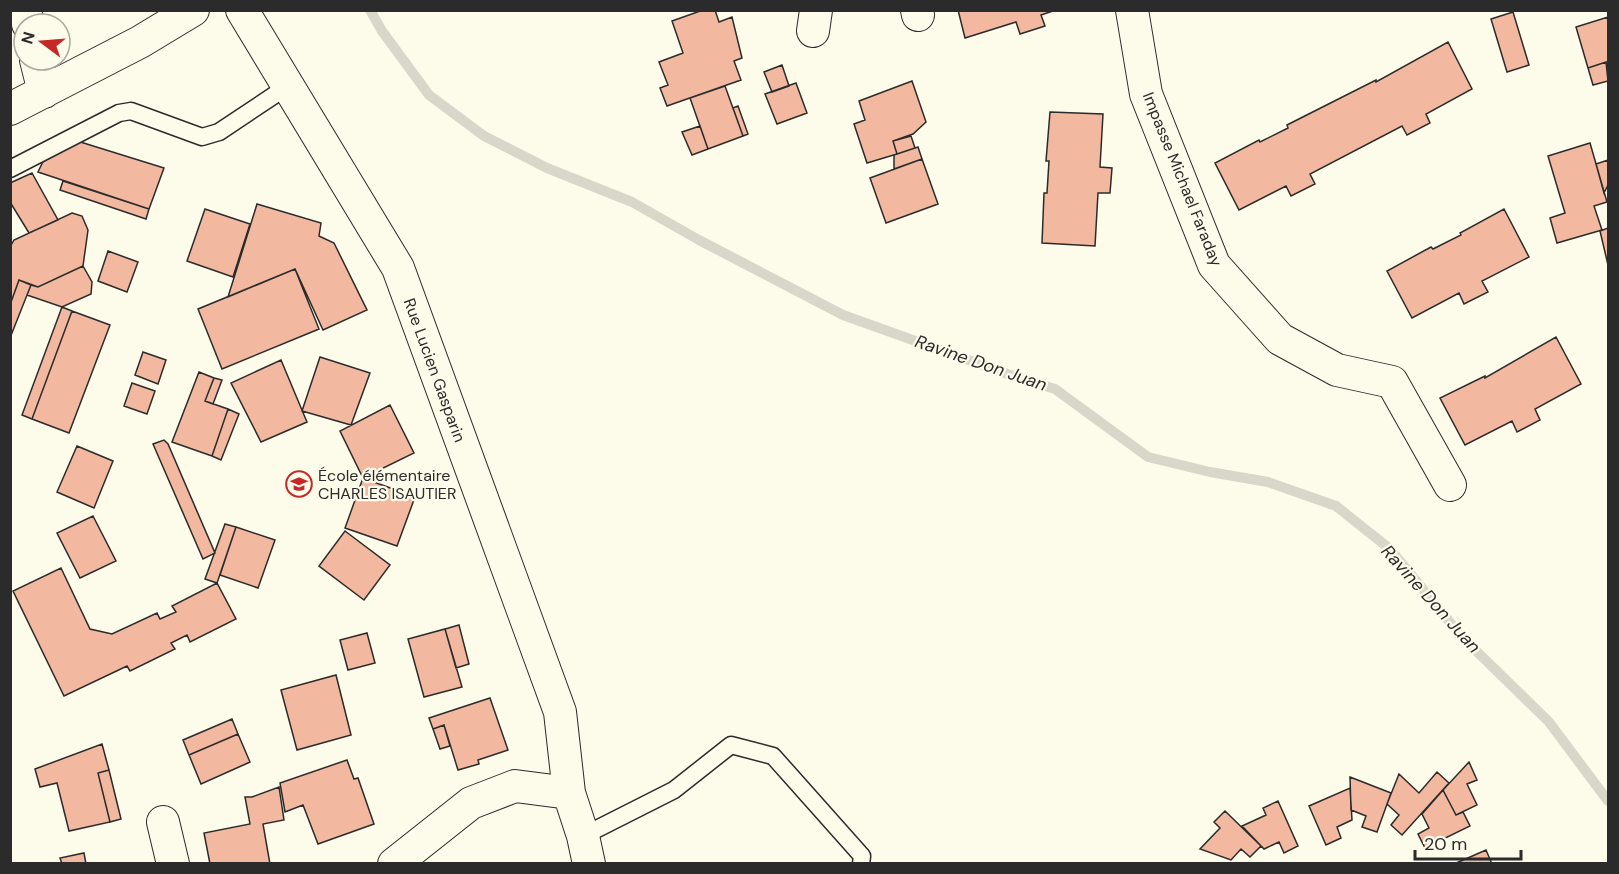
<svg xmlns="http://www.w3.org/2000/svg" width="1619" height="874" font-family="'DM Sans',sans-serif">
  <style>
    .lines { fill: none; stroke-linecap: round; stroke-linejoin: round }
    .stream { stroke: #d8d7c9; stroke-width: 10 }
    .building { fill: #f2b8a0; stroke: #2b2b2b; stroke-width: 1.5 }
    .lane-casing { stroke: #2b2b2b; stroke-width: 19 }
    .street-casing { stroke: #2b2b2b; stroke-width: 34 }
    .lane { stroke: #fdfbea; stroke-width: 16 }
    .street { stroke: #fdfbea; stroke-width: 32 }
    .labels { text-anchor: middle; stroke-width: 4.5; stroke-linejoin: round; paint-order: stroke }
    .street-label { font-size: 16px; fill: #2b2b2b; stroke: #fdfbea }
    .poi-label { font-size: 16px; fill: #2b2b2b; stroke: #fdfbea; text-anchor: start }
    .water-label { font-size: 18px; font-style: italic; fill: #2b2b2b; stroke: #fdfbea }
  </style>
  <rect width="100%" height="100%" fill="#fdfbea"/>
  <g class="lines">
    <!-- stream -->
    <path class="stream" d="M370,10L382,31L429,95L484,136L547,168L632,202L699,240L843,315L1013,376L1055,389L1148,457L1210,472L1268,482L1336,506L1390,549L1462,637L1549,722L1608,801"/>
  </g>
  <!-- building -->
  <path class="building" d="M703,10H715L719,22L732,17L742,58L734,61L741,80L667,106L660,88L668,85L659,62L683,53L672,21Z
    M958,10H1056L1041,15L1045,26L1020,34L1016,22L965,38Z
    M1513,12L1529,65L1507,72L1491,19Z
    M1608,17V71L1606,62L1588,68L1576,27Z
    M1448,42L1472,89L1426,114L1430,123L1407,135L1402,126L1310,174L1315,184L1291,196L1286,186L1239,210L1215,163L1259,140L1260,142L1288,128L1287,125L1376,80V82Z
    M1606,62L1608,81L1593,85L1588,68Z
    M782,65L789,86L772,92L764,72Z
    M912,81L926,122L913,134L893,141L897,154L867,163L854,124L865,120L859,101Z
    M796,83L807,113L777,124L765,94Z
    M725,86L743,136L708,149L690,98Z
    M738,106L748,134L743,136L733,108Z
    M1050,112L1103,114L1100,167L1112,168L1110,193H1098L1095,246L1042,243L1044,193H1047L1049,161H1046Z
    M700,126L708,149L692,155L682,132Z
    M911,136L915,148L897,154L893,141Z
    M74,140L164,168L149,209L38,172L48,151Z
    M1590,143L1607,202L1594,206L1602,230L1557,243L1550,218L1565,213L1548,156Z
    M918,147L922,159L894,169V155Z
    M922,159L938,204L886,223L870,178Z
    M1608,160V185L1604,193L1596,164Z
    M32,173L58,220L29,233L10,202V183Z
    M63,181L149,209L146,219L60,190Z
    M257,204L321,223L319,236L334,243L367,310L323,330L295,269L228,297Z
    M205,209L250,224L233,277L187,261Z
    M1504,209L1529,257L1482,281L1488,292L1464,304L1459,293L1412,318L1387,271L1431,247L1433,249L1461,235L1460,233Z
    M72,213L82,216L88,230L83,266L38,287L19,280L10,305V247L14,240Z
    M1608,228V265L1600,231Z
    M108,251L138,262L127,292L98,281Z
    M83,266L92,282L91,294L62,307L27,295L31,285L38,287Z
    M295,269L319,329L222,369L198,309Z
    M19,280L31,285L10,338V305Z
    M62,307L72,311L32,419L22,415Z
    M72,311L110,325L69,433L32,419Z
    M1556,337L1581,384L1535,409L1540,420L1517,432L1512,421L1465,445L1440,398L1485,376V378Z
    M143,352L166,360L158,384L135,375Z
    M320,357L370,373L351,425L302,411Z
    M281,360L307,422L261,442L231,383Z
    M199,372L214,378L205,401L228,409L212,456L172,442Z
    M214,378L222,380L213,404L205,401Z
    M132,383L155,391L147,414L124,406Z
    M390,405L414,453L363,478L340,431Z
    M228,409L239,414L221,460L212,456Z
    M164,440L168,444L215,553L203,559L153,444Z
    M77,446L113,461L94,508L57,492Z
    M363,478L415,497L397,546L345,528Z
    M93,516L116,561L80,578L57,533Z
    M225,524L236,527L217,583L205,579Z
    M236,527L275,540L258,588L220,575Z
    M345,531L390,565L364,600L319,566Z
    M61,568L90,629L112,634L157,613L160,619L176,612L172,606L217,583L236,619L190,642L187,635L171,643L175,649L130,671L127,666L64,696L13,591Z
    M459,625L469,664L456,668L445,629Z
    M445,629L462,687L424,697L408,639Z
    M367,633L375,663L348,670L340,640Z
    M336,675L351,735L297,750L281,690Z
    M490,698L508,750L478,760L479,764L458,770L444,725L433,729L429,718Z
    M232,719L238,734L189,755L183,740Z
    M444,725L450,746L440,749L433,729Z
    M238,734L250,762L201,784L189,755Z
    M102,744L109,770L98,773L110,822L69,831L57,783L40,787L35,769Z
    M347,760L354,779L358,778L374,824L318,844L303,805L285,812L280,783Z
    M1469,762L1477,780L1467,784L1477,805L1456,815L1443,790Z
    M109,770L121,819L110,822L98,773Z
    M1437,772L1449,783L1402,835L1391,825L1399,815L1387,804L1399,774L1419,793Z
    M1350,777L1391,793L1377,832L1362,827L1366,816L1351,810Z
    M279,787L284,820L263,824L270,864H210L204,833L250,824L245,797H252Z
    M1350,788L1352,820L1337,827L1341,838L1326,845L1309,806Z
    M1443,790L1456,815L1463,812L1470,826L1425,848L1418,834L1429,828L1422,814Z
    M1278,801L1298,846L1284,853L1279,842L1264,849L1242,826L1266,815L1263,808Z
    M1225,811L1261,846L1250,857L1241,849L1231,860L1200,849L1220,828L1214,822Z
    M1486,850L1492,864H1454Z
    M84,853L86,864H62L60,858Z"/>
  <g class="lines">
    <!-- lane casing -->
    <g class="lane-casing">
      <path id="lane" d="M10,169L119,113L131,111L202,137L219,132L288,86
        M583,836L674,790L731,745L773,756L862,856L861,864"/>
    </g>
    <!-- street casing -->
    <g class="street-casing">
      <path id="street" d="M25,10L28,24
        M242,10L398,268L560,712L569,793L583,836L589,864
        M917,10L918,15
        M1132,10L1146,94L1214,265L1280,339L1337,370L1392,382L1450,485
        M813,31L816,10
        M36,60L44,92
        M10,109L140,42L193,10
        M163,822L173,864
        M394,864L471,803L515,786L569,793"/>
    </g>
    <!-- lane -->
    <use href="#lane" class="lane"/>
    <!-- street -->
    <use href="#street" class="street"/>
  </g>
  <!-- icons -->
  <defs>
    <g id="school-ring" transform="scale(1.35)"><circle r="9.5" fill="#fdfbea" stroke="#c62828" stroke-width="1.5"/><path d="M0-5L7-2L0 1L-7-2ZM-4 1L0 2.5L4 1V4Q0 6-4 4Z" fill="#c62828"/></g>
  </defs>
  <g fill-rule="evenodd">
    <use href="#school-ring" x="299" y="484"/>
  </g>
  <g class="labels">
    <!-- street labels -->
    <g class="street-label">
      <text transform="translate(1183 179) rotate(68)" y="6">Impasse Michael Faraday</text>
      <text transform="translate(435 370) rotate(70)" y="6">Rue Lucien Gasparin</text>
    </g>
    <!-- poi labels -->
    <g class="poi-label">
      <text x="318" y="481">École élémentaire<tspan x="318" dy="18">CHARLES ISAUTIER</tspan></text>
    </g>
    <!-- water labels -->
    <g class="water-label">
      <text transform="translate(981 363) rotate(19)" y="6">Ravine Don Juan</text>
      <text transform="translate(1431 599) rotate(48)" y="6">Ravine Don Juan</text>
    </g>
  </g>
  <!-- border -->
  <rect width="1619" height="874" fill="none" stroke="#2b2b2b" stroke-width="24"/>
  <!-- north arrow -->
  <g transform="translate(42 42) rotate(286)"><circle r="28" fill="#fdfbea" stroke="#a9a89e" stroke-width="1.5"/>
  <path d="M0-4.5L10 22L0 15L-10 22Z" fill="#c62828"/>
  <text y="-9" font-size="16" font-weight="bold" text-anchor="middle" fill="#2b2b2b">N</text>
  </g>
  <!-- scale -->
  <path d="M1415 850v9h106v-9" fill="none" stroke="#2b2b2b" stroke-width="3"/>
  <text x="1424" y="850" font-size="18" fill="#2b2b2b" stroke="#fdfbea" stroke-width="4.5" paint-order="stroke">20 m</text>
</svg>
